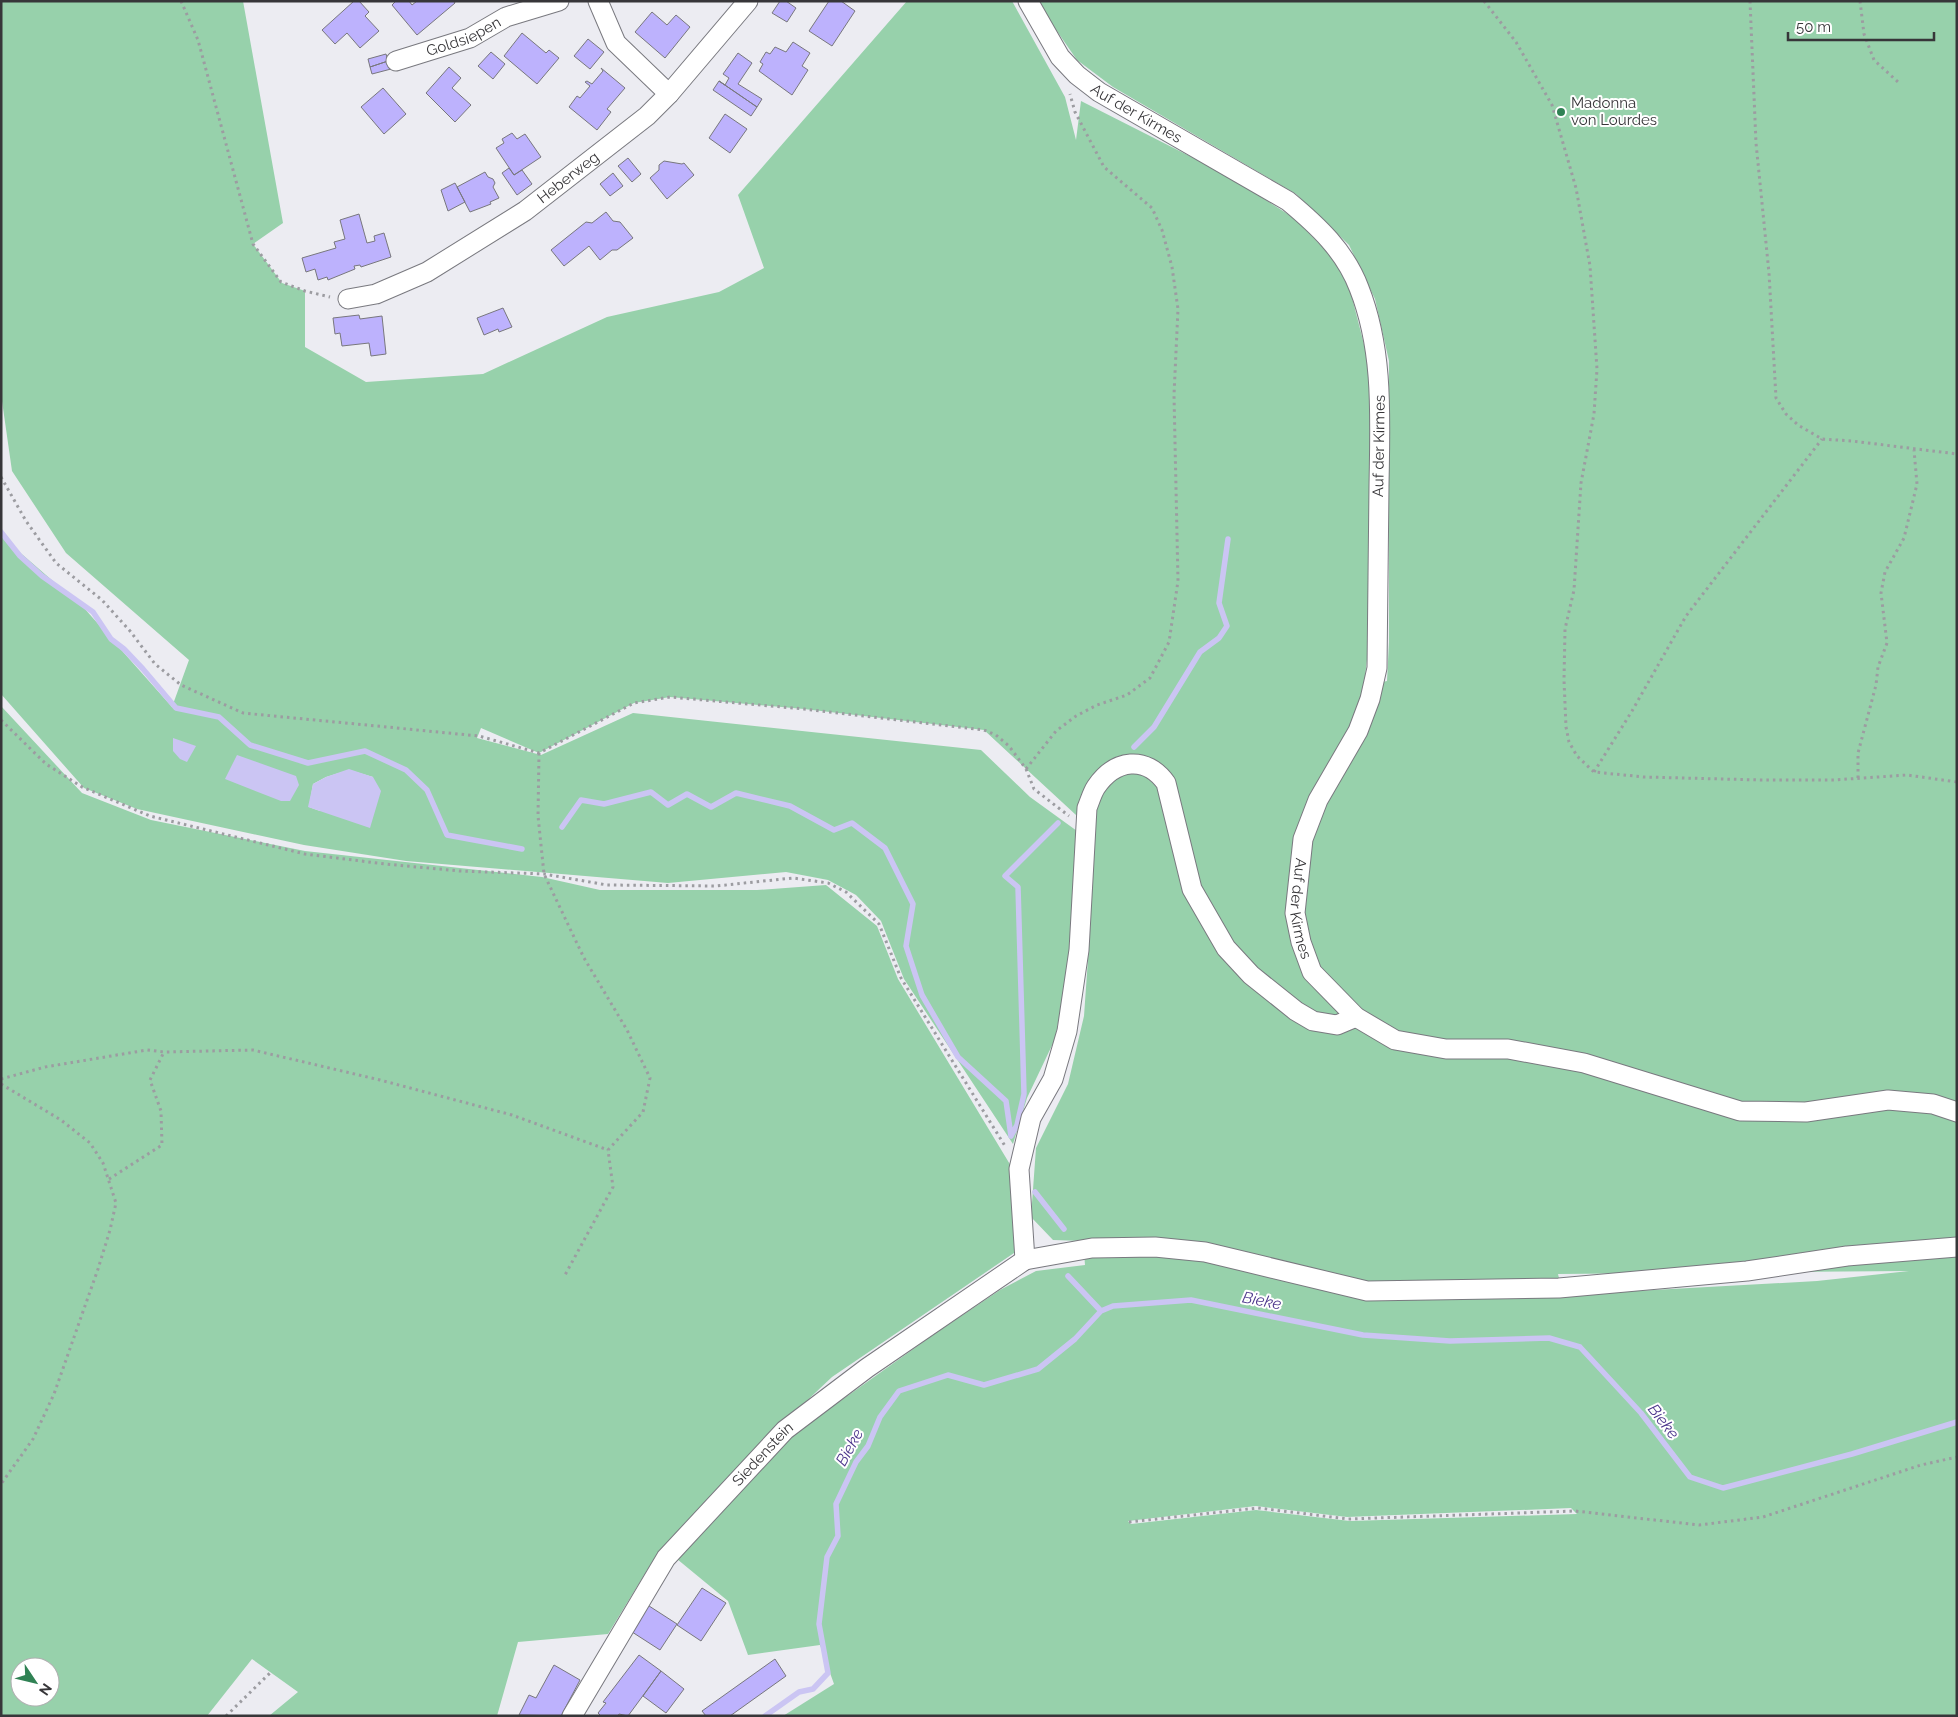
<svg xmlns="http://www.w3.org/2000/svg" width="1958" height="1717" font-family="Raleway,sans-serif">
  <style>
    .green { fill: #97d1ab; fill-rule: evenodd }
    .water { fill: #cbc5f3 }
    .lines { fill: none; stroke-linecap: round; stroke-linejoin: round }
    .stream { stroke: #cbc5f3; stroke-width: 5.5 }
    .building { fill: #bdb2fd; stroke: #78777d }
    .street-casing { stroke: #79797f; stroke-width: 21 }
    .path { stroke: #9c9ca1; stroke-width: 3; stroke-dasharray: 2.5 4; stroke-linecap: butt }
    .street { stroke: #fff; stroke-width: 19 }
    .poi-dot { fill: #308254; stroke: #fff; stroke-width: 2 }
    .labels { text-anchor: middle; stroke-width: 4; stroke-linejoin: round; paint-order: stroke }
    .street-label { font-size: 15px; fill: #373639; stroke: #fff }
    .poi-label { font-size: 15px; fill: #373639; stroke: #fff; text-anchor: start }
    .water-label { font-size: 16px; font-style: italic; fill: #4c368c; stroke: #fff }
  </style>
  <rect width="100%" height="100%" fill="#ececf2"/>
  <!-- green -->
  <path class="green" d="M1,1H243L283,223L253,244L282,283L305,291V347L366,382L483,374L607,317L719,292L764,268L738,195L907,1H1012L1065,97L1076,140L1081,101L1223,173L1294,218L1345,270L1370,368V633L1364,686L1387,681L1389,642V361L1375,299L1349,245L1296,194L1113,87L1077,60L1036,1H1957V1716H783L834,1684L820,1645L748,1655L728,1601L677,1559L787,1439L933,1335L1000,1290L1036,1271L1085,1265L1083,1241L1053,1240L1031,1217L1036,1148L1068,1084L1084,1016L1091,916L1089,827L984,730L804,709L670,697L634,703L539,753L481,728L477,738L541,755L633,713L981,750L1030,797L1077,831L1072,949L1055,1039L1027,1098L1013,1144L904,979L881,921L856,895L828,880L786,872L668,883L406,861L304,845L137,809L84,788L1,694V536L84,608L172,707L189,660L66,553L12,471L1,394ZM349,770L373,777L320,811L309,807L313,784L326,777ZM1909,1271L1817,1281L1563,1295L1558,1274ZM1256,1506L1347,1517L1571,1508L1577,1514L1350,1521L1256,1510L1131,1524L1128,1521Z
    M1,706L82,793L151,820L305,851L542,877L600,890H757L826,885L877,926L898,979L1014,1171V1253L832,1377L779,1427L657,1554L608,1634L518,1642L497,1716H269L298,1692L252,1659L207,1716H1ZM20,1667H50V1697H20Z"/>
  <!-- water -->
  <path class="water" d="M173,738L196,746L187,762L180,759L173,751Z
    M237,755L296,776L299,785L290,801H281L225,779Z
    M349,769L373,777L381,791L370,828L308,807L313,784L326,777Z"/>
  <g class="lines">
    <!-- stream -->
    <path class="stream" d="M1,532L20,556L42,576L93,612L111,639L124,649L143,669L176,708L219,717L250,745L308,763L365,751L406,770L427,790L447,835L522,849
      M1134,747L1154,727L1200,652L1219,638L1227,626L1219,603L1228,539
      M562,827L581,800L604,804L651,792L668,805L687,794L711,807L736,793L790,806L834,830L852,823L885,848L913,904L906,946L922,995L958,1057L1006,1101L1011,1136
      M1011,1136L1017,1125L1024,1094L1018,887L1005,876L1058,823
      M1035,1192L1064,1229
      M1068,1276L1101,1311
      M765,1716L799,1692L813,1689L828,1673L819,1624L827,1557L838,1536L836,1504L856,1462L868,1446L880,1417L899,1391L948,1375L984,1385L1038,1369L1075,1339L1101,1311L1113,1306L1191,1300L1363,1335L1450,1341L1549,1338L1580,1347L1641,1413L1690,1477L1723,1488L1852,1454L1957,1422"/>
  </g>
  <!-- building -->
  <path class="building" d="M354,1H359L369,12L365,16L379,31L360,48L347,33L335,44L322,30Z
    M396,1H409L412,5L417,1H454L455,3L417,35L392,5Z
    M780,1H786L796,8L787,22L772,13Z
    M829,1H841L855,11L832,46L809,31Z
    M652,12L667,25L676,15L690,27L665,58L635,32Z
    M522,33L546,53L549,50L559,58L537,84L504,56Z
    M588,39L604,52L590,69L574,56Z
    M793,42L810,53L802,66L808,70L792,95L759,71L763,64L760,62L766,52L770,54L775,47L786,52Z
    M491,52L505,64L493,79L478,66Z
    M738,53L752,63L738,84L762,99L757,107L719,81L725,85L729,78L723,74Z
    M386,54L388,61L370,67L368,59Z
    M388,61L391,69L372,74L370,67Z
    M449,67L461,78L452,88L471,105L455,122L426,93Z
    M601,68L625,88L607,109L611,112L597,130L569,107L577,96L580,98L590,86L585,82L587,81L592,84L603,71Z
    M719,81L757,107L751,116L713,90Z
    M383,88L406,114L384,134L361,107Z
    M725,114L747,129L730,153L709,138Z
    M512,133L517,139L525,134L541,157L514,175L496,148L504,143L502,139Z
    M628,158L641,174L632,182L618,166Z
    M664,161L682,164L684,163L694,175L667,199L650,178L659,170V165Z
    M509,168L514,175L522,170L532,184L517,195L502,173Z
    M485,172L488,177L493,179L495,183L493,187L499,198L490,202L491,204L470,212L457,187Z
    M613,173L623,186L610,196L600,184Z
    M455,183L465,202L448,211L441,190Z
    M606,212L613,221L620,222L633,238L617,250H612L600,260L589,246L564,266L551,250L586,222L592,223Z
    M359,214L367,243L375,241L374,236L384,233L391,257L361,267L360,265L354,266L355,269L328,280L327,277L318,280L315,269L306,272L302,258L336,248L334,242L345,239L340,220Z
    M503,308L512,327L499,332L498,329L484,335L477,318Z
    M359,315L360,319L382,316L386,354L371,356L369,343L342,346L340,333L335,334L333,318Z
    M702,1588L726,1603L701,1641L677,1625Z
    M646,1604L677,1624L660,1650L629,1630Z
    M639,1655L661,1671L628,1716L619,1714L618,1716H601L598,1713L606,1703L603,1702Z
    M775,1659L786,1676L730,1716H706L702,1711Z
    M554,1665L580,1680L561,1716L519,1715L529,1695L536,1698Z
    M661,1671L684,1689L666,1713L643,1696Z"/>
  <g class="lines">
    <!-- street casing -->
    <g class="street-casing">
      <g id="street">
        <path d="M598,1L616,43L669,94"/>
        <path id="s1" d="M1028,1L1060,57L1077,75L1099,92L1288,201C1318,226 1345,251 1359,288C1384,351 1380,419 1379,486C1378,547 1378,607 1377,668L1370,699L1358,731L1318,800L1303,839L1295,913L1301,942L1312,972L1356,1017L1395,1040L1446,1049H1508L1584,1063L1740,1111L1806,1112L1888,1100L1933,1104L1957,1112"/>
        <path id="s2" d="M396,61L470,38L506,17L559,1"/>
        <path id="s3" d="M348,299L376,294L427,272L525,211L647,116L669,94L748,1"/>
        <path d="M1025,1260L1019,1169L1031,1118L1053,1079L1067,1031L1079,950L1087,808C1090,801 1092,793 1096,787C1115,759 1146,755 1166,783L1192,889L1226,948L1251,975L1296,1011L1313,1021L1337,1025L1356,1017"/>
        <path id="s4" d="M572,1716L666,1558L785,1430L867,1368L1025,1260L1092,1248L1155,1247L1205,1252L1367,1291L1559,1288L1747,1271L1847,1256L1957,1247"/>
      </g>
    </g>
    <!-- path -->
    <path class="path" d="M181,1L198,40L253,244L281,282L305,291L330,297
      M1484,1L1516,42L1552,105L1576,188L1590,266L1597,369L1594,414L1581,483L1574,590L1565,629L1564,680L1566,727L1569,742L1577,756L1594,772L1644,777L1761,780H1834L1907,775L1957,782
      M1750,1L1756,143L1769,273L1776,398L1786,414L1798,425L1822,439L1852,441L1957,454
      M1860,1L1864,34L1874,60L1898,82
      M1,477L26,521L56,563L102,600L130,631L155,664L181,685L243,713L479,736L539,753L634,703L670,697L804,709L984,730L996,735L1009,746L1026,769L1034,789L1069,816
      M1,720L46,764L82,787L150,816L305,854L385,864L460,871L544,874L607,885L716,886L793,878L828,883L846,892L879,924L901,978L1005,1146
      M539,753L538,816L544,874L584,958L627,1030L650,1078L643,1112L608,1150L613,1187L565,1275
      M1026,769L1056,731L1076,716L1097,705L1127,695L1150,678L1169,642L1178,581L1174,395L1178,309L1172,267L1162,230L1152,208L1104,167L1075,112L1070,94
      M1594,772L1632,711L1686,616L1822,439
      M1858,778V753L1876,685L1878,667L1887,643L1881,593L1885,572L1904,538L1917,484L1914,450
      M1,1079L45,1067L147,1050L164,1052L253,1050L380,1080L512,1115L608,1150
      M1,1084L61,1120L90,1143L103,1163L116,1203L110,1230L98,1269L54,1394L33,1439L1,1484
      M109,1179L162,1145L161,1111L150,1080L164,1052
      M1129,1522L1258,1508L1348,1519L1575,1511L1699,1525L1763,1517L1921,1465L1957,1457
      M226,1716L271,1672"/>
    <!-- street -->
    <use href="#street" class="street"/>
  </g>
  <!-- markers -->
  <circle class="poi-dot" cx="1561" cy="112" r="5"/>
  <g class="labels">
    <!-- street labels -->
    <g class="street-label">
      <text dy="5" stroke="none"><textPath href="#s2" startOffset="72">Goldsiepen</textPath></text>
      <text dy="5" stroke="none"><textPath href="#s1" startOffset="160">Auf der Kirmes</textPath></text>
      <text dy="5" stroke="none"><textPath href="#s3" startOffset="254">Heberweg</textPath></text>
      <text transform="translate(1379 446) rotate(-89)" y="5">Auf der Kirmes</text>
      <text dy="5" stroke="none"><textPath href="#s1" startOffset="1089">Auf der Kirmes</textPath></text>
      <text dy="5" stroke="none"><textPath href="#s4" startOffset="326">Siedenstein</textPath></text>
    </g>
    <!-- poi labels -->
    <g class="poi-label">
      <text x="1571" y="108">Madonna<tspan x="1571" dy="17">von Lourdes</tspan></text>
    </g>
    <!-- water labels -->
    <g class="water-label">
      <text transform="translate(1262 1300) rotate(11)" y="6">Bieke</text>
      <text transform="translate(1664 1421) rotate(52)" y="6">Bieke</text>
      <text transform="translate(849 1447) rotate(-61)" y="6">Bieke</text>
    </g>
  </g>
  <!-- border -->
  <rect width="1958" height="1717" fill="none" stroke="#373639" stroke-width="5"/>
  <!-- north arrow -->
  <g transform="translate(35 1682) rotate(125)"><circle r="24" fill="#ffffff" stroke="#afafb0"/>
  <path d="M0-4L9 19L0 12L-9 19Z" fill="#308254"/>
  <text y="-8" font-size="14" font-weight="bold" text-anchor="middle" fill="#373639">N</text>
  </g>
  <!-- scale -->
  <path d="M1788 32v8h146v-8" fill="none" stroke="#373639" stroke-width="2.5"/>
  <text x="1796" y="32" font-size="15" fill="#373639" stroke="#ffffff" stroke-width="4" paint-order="stroke">50 m</text>
</svg>
